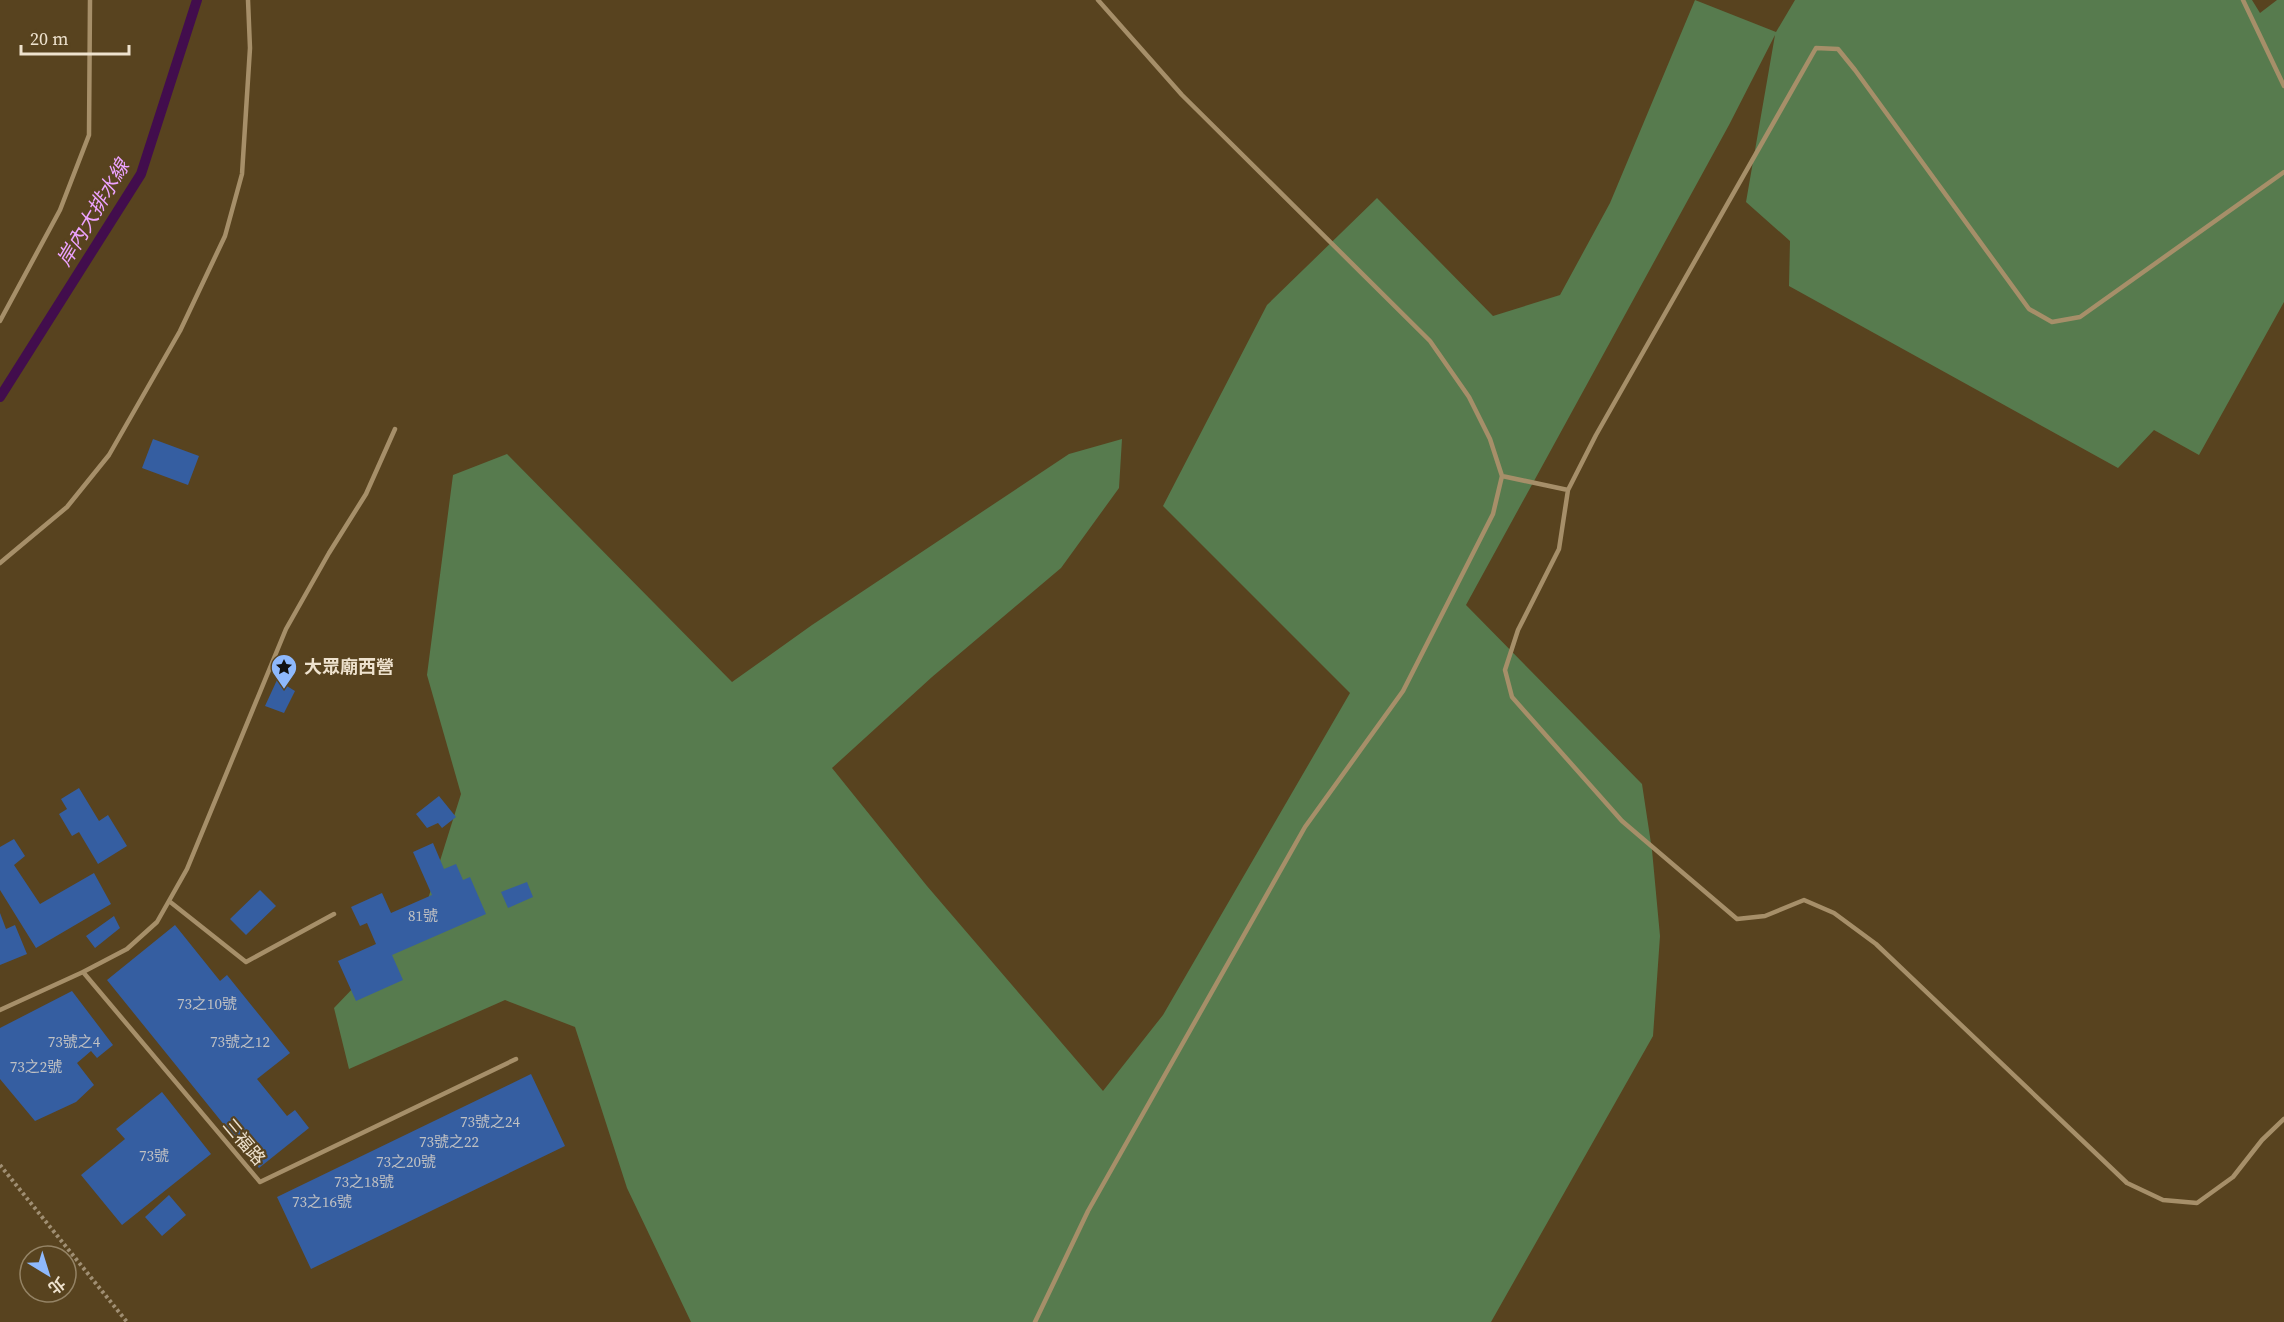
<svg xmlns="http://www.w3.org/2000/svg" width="2284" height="1322" font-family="'Source Serif 4','Noto Sans TC',serif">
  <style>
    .green { fill: #577b4e }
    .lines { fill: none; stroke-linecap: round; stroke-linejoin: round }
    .stream { stroke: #420d4d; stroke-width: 10 }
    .building { fill: #355ea1 }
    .path { stroke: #a08f73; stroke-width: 4; stroke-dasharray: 3 3; stroke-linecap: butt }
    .lane { stroke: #a68f69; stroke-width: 4.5 }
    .labels { text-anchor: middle; stroke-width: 4.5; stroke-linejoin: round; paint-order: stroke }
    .number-label { font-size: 15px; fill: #c0c1c3 }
    .poi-label { font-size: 18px; font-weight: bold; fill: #eee2ce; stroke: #58431f; text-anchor: start }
    .street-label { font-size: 18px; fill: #eee2ce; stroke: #58431f }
    .water-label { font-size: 20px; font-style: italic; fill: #eda3ff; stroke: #58431f }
  </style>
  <rect width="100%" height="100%" fill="#58431f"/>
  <!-- green -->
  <path class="green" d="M1695,0L1776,32L1795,0H2252L2260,13L2277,0H2284V302L2199,455L2154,430L2118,468L1789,286L1790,241L1746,202L1775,35L1729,125L1466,605L1642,784L1652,850L1660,936L1653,1036L1491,1322H691L627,1188L575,1027L505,1000L349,1069L334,1008L423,915L461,794L427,675L453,475L507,454L732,682L812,625L1069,454L1122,439L1119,488L1061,568L932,677L832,768L927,886L1103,1091L1163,1015L1350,693L1163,506L1267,305L1377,198L1493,316L1560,295L1610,203Z"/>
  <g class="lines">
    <!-- stream -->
    <path class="stream" d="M0,397L141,174L197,0"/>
  </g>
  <!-- building -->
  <path class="building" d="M153,439L199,456L188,485L142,468Z
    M277,680L295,691L284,713L265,706Z
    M79,788L99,821L108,815L127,846L98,864L79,832L72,836L59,814L67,809L61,799Z
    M439,796L456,817L442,828L438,823L427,828L416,814Z
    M14,839L25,856L14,865L40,904L94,873L111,904L36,948L0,890V847Z
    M433,843L444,869L456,864L463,880L470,877L486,914L392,955L403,980L356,1001L338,961L376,944L367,923L360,926L351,907L382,893L391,913L432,895L413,852Z
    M527,882L533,897L508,908L501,892Z
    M260,890L276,906L246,935L230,919Z
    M0,913L6,929L15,925L27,954L0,965Z
    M114,916L120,928L95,948L86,936Z
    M175,925L220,981L227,975L290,1053L257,1079L287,1116L295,1110L309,1128L259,1168L107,980Z
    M72,991L113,1045L97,1058L91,1051L77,1063L94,1085L76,1102L35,1121L0,1079V1028Z
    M531,1074L565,1146L311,1269L277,1197Z
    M162,1092L211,1154L122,1225L81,1175L125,1139L116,1129Z
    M169,1195L186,1215L162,1236L145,1217Z"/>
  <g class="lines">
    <!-- path -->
    <path class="path" d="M0,1165L127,1322"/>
    <!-- lane -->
    <path class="lane" d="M2243,0L2284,86
      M2284,172L2080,317L2052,322L2029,309L1855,70L1838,49L1816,48L1596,435L1568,490L1559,549L1518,630L1505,670L1512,697L1622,821L1737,919L1765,916L1804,900L1834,913L1876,944L2127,1183L2163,1200L2197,1203L2233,1177L2262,1140L2284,1119
      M0,321L60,210L89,135L90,0
      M1502,476L1568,490
      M0,563L67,507L109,455L180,331L225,236L242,174L250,48L248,0
      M169,901L246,962L334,914
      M83,972L127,949L157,922L187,869L286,629L329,553L366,494L395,429
      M0,1010L83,972L260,1182L516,1059
      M1035,1322L1088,1211L1305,827L1403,691L1493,514L1502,476L1490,439L1469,397L1430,341L1182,95L1098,0"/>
  </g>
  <!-- icons -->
  <defs>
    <g id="sight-pin" transform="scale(1.35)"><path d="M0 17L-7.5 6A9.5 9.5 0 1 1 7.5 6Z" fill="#8eb9fd" stroke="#58431f"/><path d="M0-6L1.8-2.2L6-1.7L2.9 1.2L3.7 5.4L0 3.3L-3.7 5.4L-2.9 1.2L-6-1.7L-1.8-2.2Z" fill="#111"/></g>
  </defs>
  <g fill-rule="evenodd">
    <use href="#sight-pin" x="284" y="667"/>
  </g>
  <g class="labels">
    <!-- number labels -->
    <g class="number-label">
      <text x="423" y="921">81號</text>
      <text x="207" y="1009">73之10號</text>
      <text x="74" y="1047">73號之4</text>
      <text x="240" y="1047">73號之12</text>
      <text x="36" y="1072">73之2號</text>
      <text x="490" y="1127">73號之24</text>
      <text x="449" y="1147">73號之22</text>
      <text x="154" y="1161">73號</text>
      <text x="406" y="1167">73之20號</text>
      <text x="364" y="1187">73之18號</text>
      <text x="322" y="1207">73之16號</text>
    </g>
    <!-- poi labels -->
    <g class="poi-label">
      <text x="304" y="673">大眾廟西營</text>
    </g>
    <!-- street labels -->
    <g class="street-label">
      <text transform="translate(244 1142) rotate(50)" y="6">三福路</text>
    </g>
    <!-- water labels -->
    <g class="water-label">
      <text transform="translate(93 213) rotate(-59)" y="7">岸內大排水線</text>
    </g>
  </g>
  <!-- north arrow -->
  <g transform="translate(48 1274) rotate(142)"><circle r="28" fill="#58431f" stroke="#948365" stroke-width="1.5"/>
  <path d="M0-4.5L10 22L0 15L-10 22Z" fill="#8eb9fd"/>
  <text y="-9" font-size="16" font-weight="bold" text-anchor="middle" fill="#eee2ce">北</text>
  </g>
  <!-- scale -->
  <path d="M21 45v9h108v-9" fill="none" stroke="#eee2ce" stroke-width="3"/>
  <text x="30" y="45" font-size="18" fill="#eee2ce" stroke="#58431f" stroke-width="4.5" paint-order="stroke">20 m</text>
</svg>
